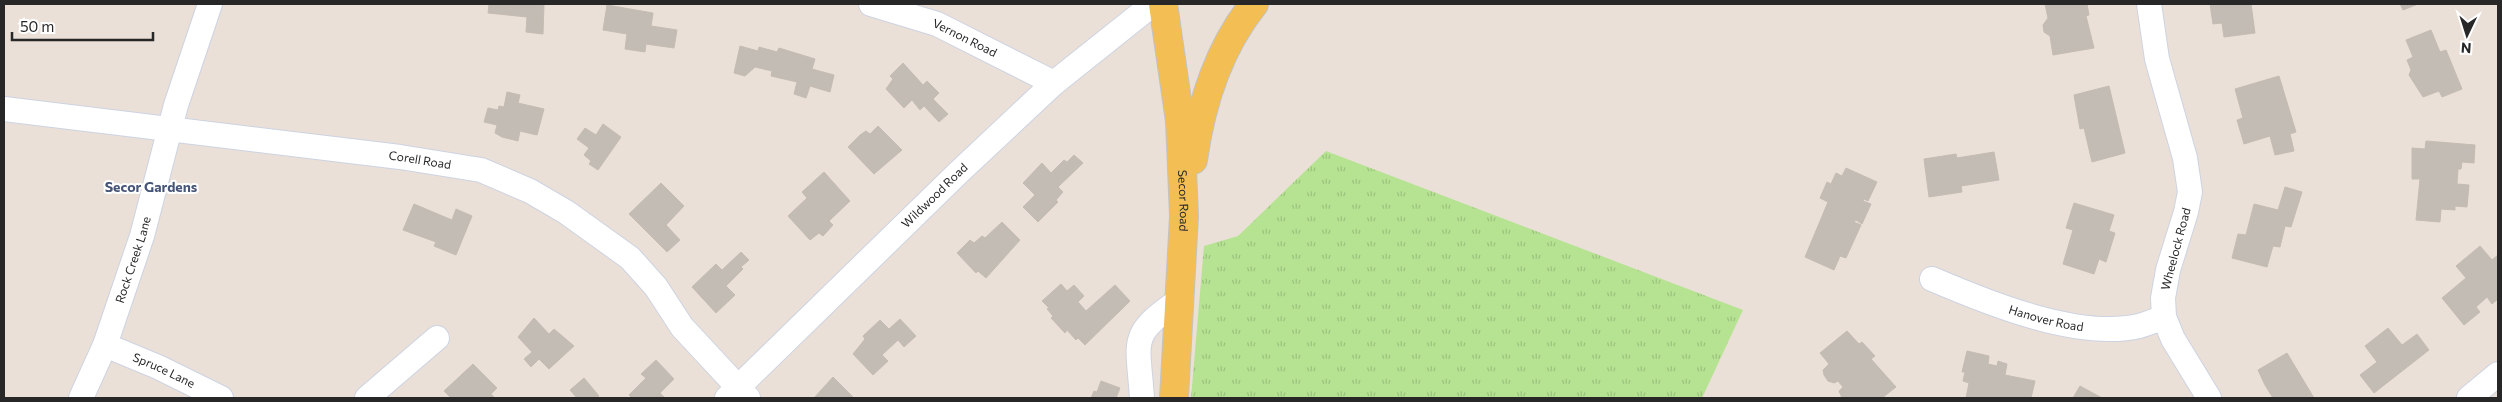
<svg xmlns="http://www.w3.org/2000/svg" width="2502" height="402" font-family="Commissioner,sans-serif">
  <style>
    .grass { fill: url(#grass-tufts) }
    .building { fill: #c2bcb4; stroke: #c5bcb2 }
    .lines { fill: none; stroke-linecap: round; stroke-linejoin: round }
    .minor-casing { stroke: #cdd3e1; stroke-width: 26 }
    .major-casing { stroke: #c3c3c3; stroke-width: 30 }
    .minor { stroke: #fff; stroke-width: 24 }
    .major { stroke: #f3be54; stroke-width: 28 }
    .labels { text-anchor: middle; stroke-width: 4; stroke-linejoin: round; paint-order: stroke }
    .street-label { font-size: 12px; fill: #272727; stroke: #fff }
    .neighbourhood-label { font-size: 14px; font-weight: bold; fill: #475578; stroke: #fff }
  </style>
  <defs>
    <pattern id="grass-tufts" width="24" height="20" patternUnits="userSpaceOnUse" patternTransform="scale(1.25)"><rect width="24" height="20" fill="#b6e392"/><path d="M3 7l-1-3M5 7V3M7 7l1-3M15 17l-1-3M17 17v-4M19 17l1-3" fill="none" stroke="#9cc37e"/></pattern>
  </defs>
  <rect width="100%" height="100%" fill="#eae0d8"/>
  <!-- grass -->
  <path class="grass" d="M1326,151L1743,310L1702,398H1191L1204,246L1238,236Z"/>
  <!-- building -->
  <path class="building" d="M489,4H544L543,34L526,32L527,17L488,13Z
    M2045,4H2087L2089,15L2086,16L2094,48L2053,55L2050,36L2044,32L2043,25L2048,18Z
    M2210,4H2251L2255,33L2224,37L2222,23L2213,24Z
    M2400,4H2418L2403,10Z
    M607,5L653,13L651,26L677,30L674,48L646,44L645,52L625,49L627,34L603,30Z
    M2431,30L2440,52L2446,50L2462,89L2442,97L2439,91L2423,97L2409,75L2411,70L2407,60L2413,57L2406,40Z
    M740,46L758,51L759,47L777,52L779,48L815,59L812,69L834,75L830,92L810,86L806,98L794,94L797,82L771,76L772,71L755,67L745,76L734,73Z
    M903,63L923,85L927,81L939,93L933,99L948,114L939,122L924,106L920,110L912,100L904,108L886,89L893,79L890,76Z
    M2279,76L2296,132L2290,134L2294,151L2275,155L2270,136L2244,144L2237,120L2243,118L2235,89Z
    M2109,86L2125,153L2092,162L2084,128L2080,129L2074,95Z
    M507,92L520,95L518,103L544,109L537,135L520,131L518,141L502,137L495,133L497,125L484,122L488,108L498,110L499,106L504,107Z
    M603,124L621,137L598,170L589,164L591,161L584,155L589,148L577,139L585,128L596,135Z
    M878,126L902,150L874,174L848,147L860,135L866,131L870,134Z
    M2426,141L2475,145L2474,163L2462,162L2461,169H2458L2457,184L2469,185L2467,207L2455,206V210L2441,209L2440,222L2416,220L2420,179H2412V148L2425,149Z
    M1994,152L1999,180L1961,186L1962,192L1929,197L1924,159L1956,154L1957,158Z
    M1074,155L1083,163L1058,187L1063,192L1056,200L1058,202L1038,222L1023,207L1035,195L1023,183L1042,163L1051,173L1064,160L1067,162Z
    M1846,168L1877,182L1868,201L1864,199L1863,201L1871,204L1862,224L1856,220L1854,222L1861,225L1846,258L1840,256L1834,270L1805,257L1828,202L1820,198L1827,182L1831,184L1836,173L1842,176Z
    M824,172L850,201L829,221L833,225L823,236L819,233L810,240L788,216L807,198L802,192Z
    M661,183L684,206L666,225L680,240L667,252L629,214Z
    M2285,187L2302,192L2291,227L2285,226L2280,247L2273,246L2267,267L2232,258L2238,234L2246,235L2254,204L2278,210Z
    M2074,203L2114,215L2109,231L2115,233L2106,262L2099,259L2094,274L2063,264L2073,230L2066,228Z
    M414,204L452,220L456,209L472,216L456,255L434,246L436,242L403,230Z
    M1002,222L1020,240L986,278L978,271L976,273L957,253L970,240L974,243L982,236L985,238Z
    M2480,246L2492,260L2498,255V299L2492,304L2487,297L2476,307L2480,312L2464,325L2442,298L2466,278L2456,266Z
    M741,252L749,260L741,267L743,269L726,286L735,295L716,313L692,287L716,264L722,270Z
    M1061,284L1067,291L1074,285L1084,296L1078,302L1086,311L1115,285L1130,301L1085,345L1078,338L1076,340L1067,330L1065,333L1051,318L1053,316L1047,309L1049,308L1042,301Z
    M534,318L549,334L554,329L574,346L549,369L539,359L531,367L524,359L532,352L518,337Z
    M900,319L916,336L904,347L898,340L882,355L888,361L873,375L853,354L865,339L863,336L880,320L889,329Z
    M2388,328L2402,345L2417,334L2429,350L2374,393L2360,375L2377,362L2365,346Z
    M1847,331L1859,344L1862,342L1875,356L1871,359L1896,387L1882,398H1842L1839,391L1843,387L1838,381L1834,383L1828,381L1824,375L1823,370L1829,364L1820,353Z
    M1967,351L1989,356L1988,364L1997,366L1998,361L2007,364L2005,375L2035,381L2031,398H1966L1969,383L1963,381L1965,372H1962Z
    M2287,353L2314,398H2273L2265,385L2258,370Z
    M656,360L674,379L660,393L664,397L632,398L629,395L646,378L641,374Z
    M473,364L497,388L491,394L495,398H451L444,391Z
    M833,377L854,398H814Z
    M584,378L599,396L596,398H577L570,390Z
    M1101,381L1120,388L1116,398H1091L1094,391L1097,392Z
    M2080,386L2102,398H2073Z"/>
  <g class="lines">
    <!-- minor casing -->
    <g class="minor-casing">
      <g id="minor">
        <path id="s1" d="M871,4L937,24L1054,83"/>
        <path d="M2149,4L2157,59L2185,158L2190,192L2186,212L2168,270L2163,298L2164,317L2173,339L2209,398"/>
        <path id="s2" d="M4,109L400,157L481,170L530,191L566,212L630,258L656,287L682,327L748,398"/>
        <path id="s3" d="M1932,279C1988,303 2078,340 2139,326C2147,324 2156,320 2164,317"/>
        <path id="s4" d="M105,345L158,367L221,398"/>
        <path id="s5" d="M81,398L105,345L142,236L176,105L210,4"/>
        <path d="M367,398L437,338"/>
        <path id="s6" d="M727,398L959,172L1054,83L1153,4"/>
        <path d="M1142,398C1138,339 1128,335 1181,299"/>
        <path d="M2469,398L2498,374"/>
      </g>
    </g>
    <!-- major casing -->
    <g class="major-casing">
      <g id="major">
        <path id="s7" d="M1163,4L1180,121L1184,216L1174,398"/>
        <path d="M1193,160C1201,103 1218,49 1254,4"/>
      </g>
    </g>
    <!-- minor -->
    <use href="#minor" class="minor"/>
    <!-- major -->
    <use href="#major" class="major"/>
  </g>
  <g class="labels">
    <!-- street labels -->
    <g class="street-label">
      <text dy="4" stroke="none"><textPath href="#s1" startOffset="100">Vernon Road</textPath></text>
      <text dy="4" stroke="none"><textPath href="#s2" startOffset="419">Corell Road</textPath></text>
      <text dy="4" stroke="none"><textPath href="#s6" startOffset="290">Wildwood Road</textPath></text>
      <text dy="4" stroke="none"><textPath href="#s7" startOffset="198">Secor Road</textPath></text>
      <text transform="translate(2176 249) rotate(-75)" y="4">Wheelock Road</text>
      <text dy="4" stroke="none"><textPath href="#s5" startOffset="148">Rock Creek Lane</textPath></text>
      <text dy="4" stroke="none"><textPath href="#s3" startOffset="121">Hanover Road</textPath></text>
      <text dy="4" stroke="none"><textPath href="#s4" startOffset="64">Spruce Lane</textPath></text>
    </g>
    <!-- neighbourhood labels -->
    <g class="neighbourhood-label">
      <text x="151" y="192">Secor Gardens</text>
    </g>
  </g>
  <!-- border -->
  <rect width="2502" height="402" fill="none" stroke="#272727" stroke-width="10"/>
  <!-- north arrow -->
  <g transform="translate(2467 35) rotate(184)" stroke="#ffffff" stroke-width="4" paint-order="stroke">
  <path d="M0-4L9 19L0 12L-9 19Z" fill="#272727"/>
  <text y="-8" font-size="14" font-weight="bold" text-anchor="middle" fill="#272727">N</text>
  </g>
  <!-- scale -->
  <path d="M12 32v8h141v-8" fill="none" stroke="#272727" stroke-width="2.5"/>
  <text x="20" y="32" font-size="15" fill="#272727" stroke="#ffffff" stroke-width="4" paint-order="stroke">50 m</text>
</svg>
